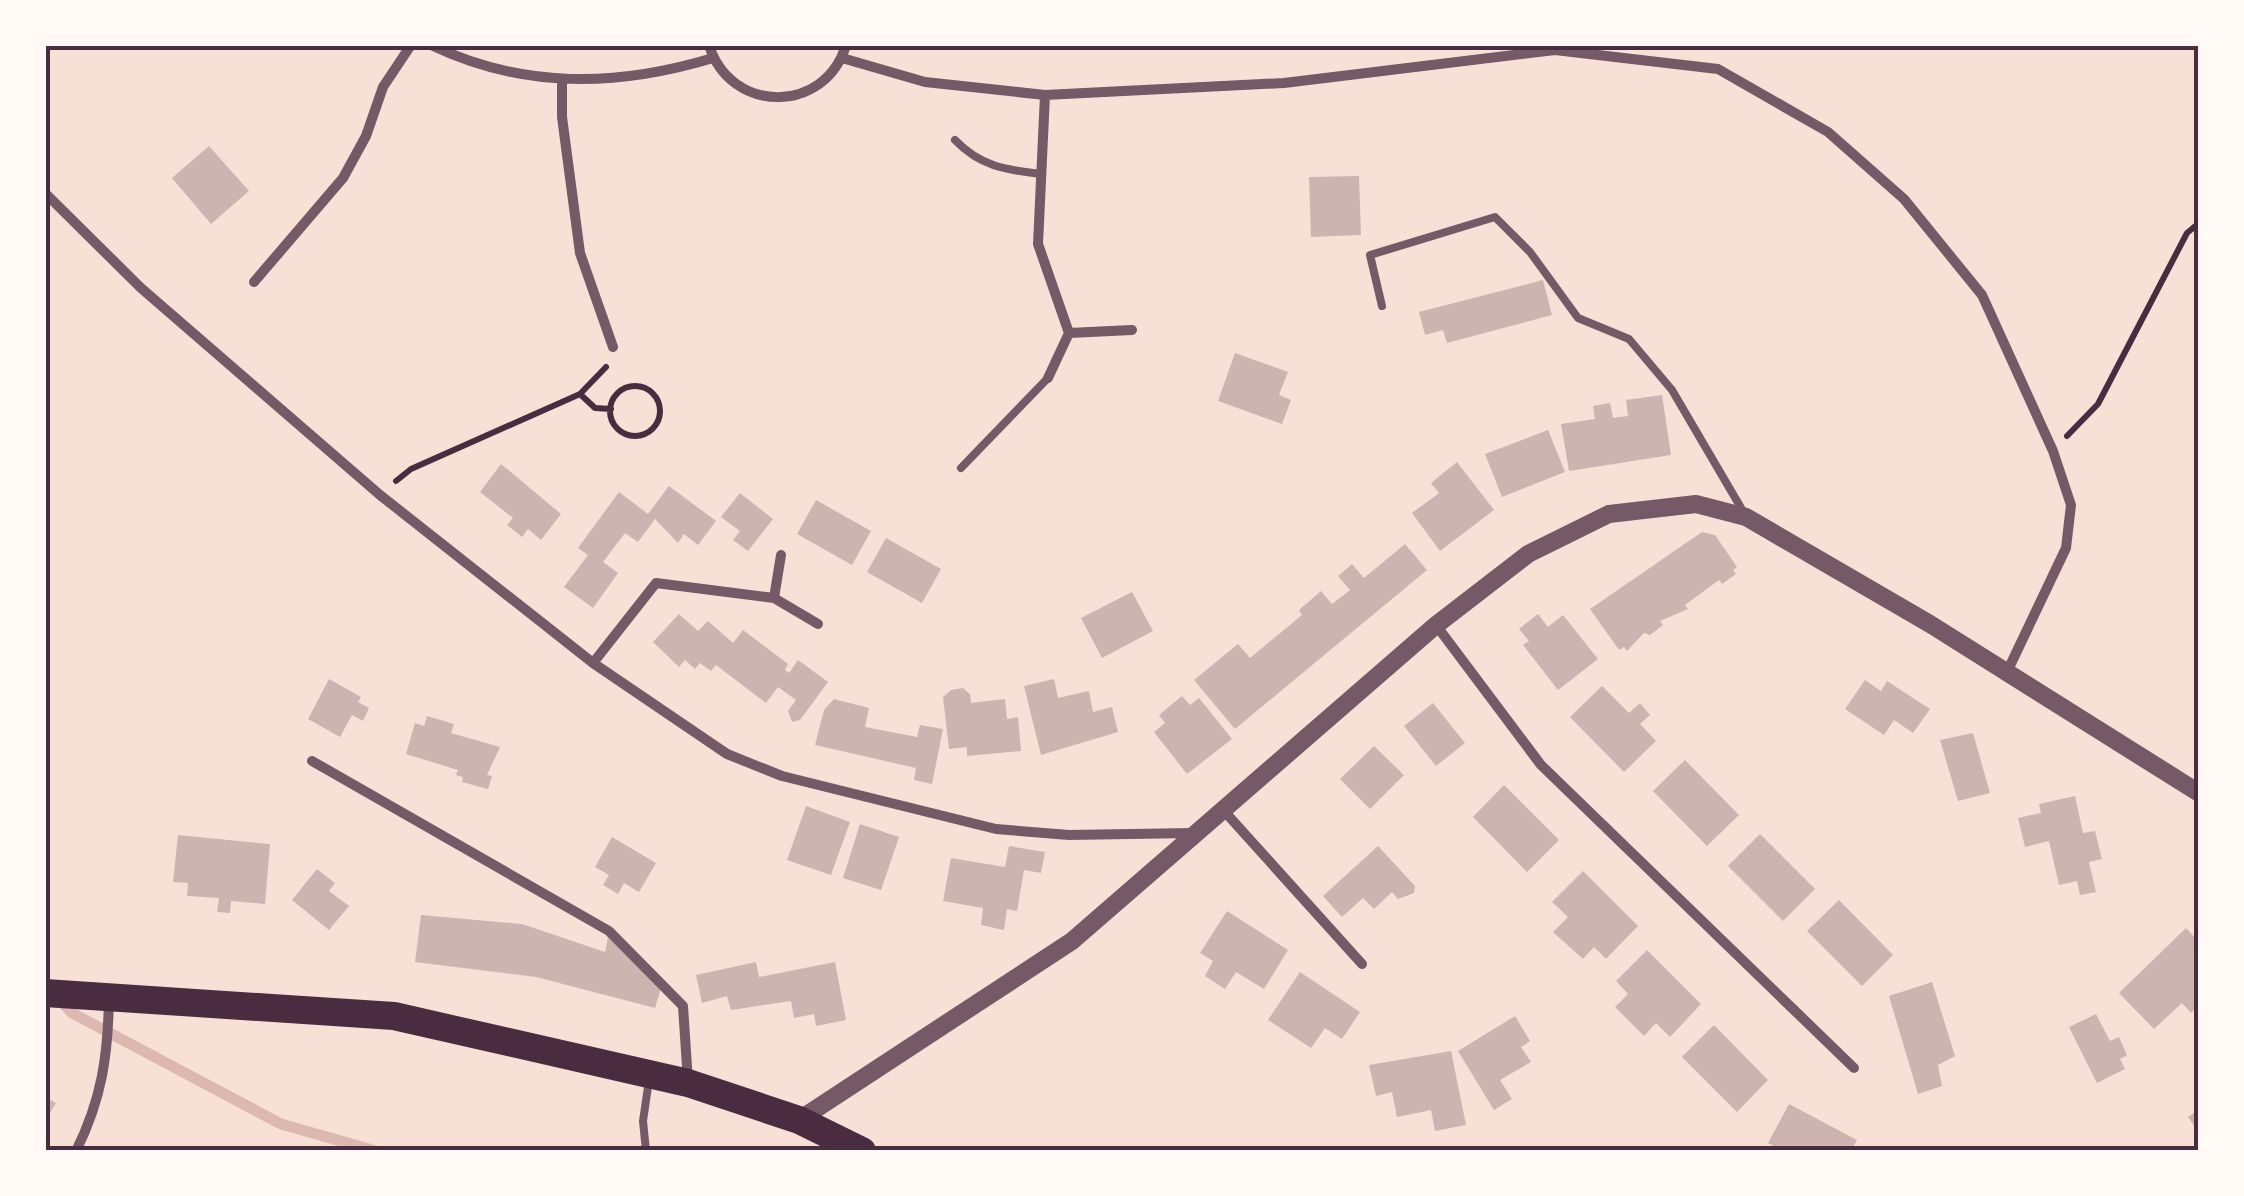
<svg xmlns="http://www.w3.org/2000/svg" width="2244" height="1196" font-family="Ubuntu,sans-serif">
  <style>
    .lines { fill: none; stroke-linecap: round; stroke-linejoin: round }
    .stream { stroke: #dcb8b0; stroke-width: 11 }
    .building { fill: #ccb4b1 }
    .path { stroke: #4a2c40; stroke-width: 6 }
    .service { stroke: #755966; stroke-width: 8 }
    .minor { stroke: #755966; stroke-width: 10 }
    .tertiary { stroke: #755966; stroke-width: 18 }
    .trunk { stroke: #4a2c40; stroke-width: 28 }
    .neatline { fill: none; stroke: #4a2c40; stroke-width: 4 }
  </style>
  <rect width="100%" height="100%" fill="#f7e1d7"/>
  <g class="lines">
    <!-- stream -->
    <path class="stream" d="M58,998L72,1013L281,1124L376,1151"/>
  </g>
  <!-- building -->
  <path class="building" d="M209,146L249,191L211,224L172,178Z
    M1359,176L1361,235L1311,237L1309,177Z
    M1543,280L1552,315L1447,343L1443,330L1425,335L1419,312Z
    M1235,353L1288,372L1279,395L1291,400L1282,424L1218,401Z
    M1662,395L1671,455L1569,471L1561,424L1595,419L1593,406L1610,403L1613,418L1628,416L1626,400Z
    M1548,430L1565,472L1502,497L1485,454Z
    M1457,462L1494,510L1440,551L1412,513L1439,493L1431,483Z
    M501,464L561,514L541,540L528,529L522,537L507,525L513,518L480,492Z
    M669,486L716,521L698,545L684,534L678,543L655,519L638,542L625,533L603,562L618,573L593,608L564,587L588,555L578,548L619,492L648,514Z
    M740,493L773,519L748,551L733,540L740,531L721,517Z
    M816,500L871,531L852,565L797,534Z
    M1702,532L1715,535L1737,567L1733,570L1736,574L1722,584L1719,580L1685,605L1688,609L1660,621L1663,625L1650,635L1644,633L1627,651L1624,647L1619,650L1590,609Z
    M886,538L941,569L922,603L867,572Z
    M1405,544L1427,570L1235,729L1194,680L1238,644L1250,658L1302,615L1299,610L1321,591L1332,604L1350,590L1338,576L1352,564L1364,578Z
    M1132,592L1153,631L1102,658L1081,618Z
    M679,614L698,631L708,621L733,643L743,630L788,664L785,670L789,673L798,660L828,682L800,720L792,722L788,711L796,700L778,687L766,703L716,665L711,671L700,663L695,669L685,660L679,667L653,642Z
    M1538,614L1548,627L1563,615L1598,659L1558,690L1523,645L1529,641L1519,629Z
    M329,679L361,697L358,702L369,708L363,721L352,715L340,737L308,719Z
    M1054,679L1058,698L1089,691L1093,712L1112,707L1118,732L1041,755L1024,686Z
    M1865,680L1881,691L1887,681L1930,709L1913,733L1894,720L1884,735L1845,709Z
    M1602,686L1629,713L1640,703L1650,715L1640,724L1656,741L1624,772L1570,717Z
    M963,688L970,694L971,703L1005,699L1007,719L1018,717L1021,751L967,756V747L949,749L943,697L951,690Z
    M1182,696L1190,705L1199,698L1232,739L1187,774L1154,732L1165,723L1159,715Z
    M834,699L869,708L865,727L917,737L920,725L943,729L932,784L914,780L916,768L815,745L824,710Z
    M1433,703L1465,743L1436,766L1404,726Z
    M427,716L454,724L451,733L500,747L487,775L492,776L488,789L462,782L463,777L456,775L458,770L406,754L415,723L424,726Z
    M1973,733L1990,793L1958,801L1940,740Z
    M1374,746L1404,775L1370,809L1340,779Z
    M1685,760L1739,815L1707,846L1653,791Z
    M1504,785L1559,840L1527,872L1473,817Z
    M2075,796L2083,833L2095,831L2102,859L2089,862L2096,892L2080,895L2077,881L2059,885L2049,841L2025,847L2018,818L2041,813L2039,804Z
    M806,806L850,822L831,875L787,860Z
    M860,824L899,837L881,890L843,878Z
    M1760,834L1815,889L1783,921L1728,866Z
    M178,835L270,844L265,904L231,901L230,913L217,912L219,898L187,896L188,883L173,882Z
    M612,837L656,863L639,892L624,883L618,894L603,885L609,875L595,867Z
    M1009,846L1045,852L1041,873L1024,870L1017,911L1007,909L1004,930L981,925L983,908L943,901L951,858L1005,867Z
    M1378,846L1415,886L1414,893L1398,899L1392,892L1374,909L1363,898L1342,917L1323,896Z
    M317,869L335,883L329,891L349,906L329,930L292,900Z
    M1583,871L1638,926L1606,959L1594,947L1583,959L1553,932L1568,917L1552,902Z
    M1839,900L1893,955L1862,986L1807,931Z
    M1227,911L1288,950L1264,989L1236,972L1225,989L1205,976L1213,961L1200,953Z
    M421,915L522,924L605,952L608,937L661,988L655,1008L536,977L415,962Z
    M2186,928L2199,942V1006L2191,1013L2182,1003L2154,1029L2119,993Z
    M1647,950L1701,1004L1670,1037L1656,1023L1644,1036L1615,1007L1628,994L1616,981Z
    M756,962L759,977L835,962L846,1020L816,1026L814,1014L794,1018L791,1001L731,1010L727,996L702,1003L696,975Z
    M1300,972L1360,1012L1342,1039L1325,1028L1311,1048L1268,1020Z
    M1932,982L1955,1056L1938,1065L1942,1086L1918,1094L1889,996Z
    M2096,1014L2110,1041L2119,1037L2127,1055L2120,1059L2125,1069L2097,1083L2069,1027Z
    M1515,1016L1530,1041L1521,1047L1531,1062L1500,1080L1512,1099L1494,1110L1458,1051Z
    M1714,1025L1768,1080L1737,1112L1682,1057Z
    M1451,1051L1466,1125L1435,1131L1431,1110L1397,1117L1392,1092L1376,1096L1369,1065Z
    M45,1097L56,1103L45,1121Z
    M1789,1104L1857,1140L1851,1151H1783L1768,1143Z
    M2199,1109V1133L2188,1117Z"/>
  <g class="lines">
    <!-- path -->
    <path class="path" d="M606,367L580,394L595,408L611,409
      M610 411a25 25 0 1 1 50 0a25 25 0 1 1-50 0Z
      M2067,436L2098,404L2187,233L2199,223
      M396,481L411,469L580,394"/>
    <!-- service -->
    <path class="service" d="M955,140C980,166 1005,170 1041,174
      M1382,306L1370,255L1495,217L1530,252L1578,318L1629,339L1672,390L1744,513
      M961,468L1048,378
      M646,1151L643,1121L649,1080"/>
    <!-- minor -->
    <path class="minor" d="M431,45C523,89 617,87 713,58
      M709,45C730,114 825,115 846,45
      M842,58L925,82L1045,95L1284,83L1555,50L1718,69L1828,132L1904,199L1982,295L2053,451L2071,505L2066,548L2007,672
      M562,81V117L580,253L613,347
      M1045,95L1038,244L1069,333L1048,378
      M45,193L141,288L380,495L593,663L727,754L782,776L996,829L1069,835L1193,833
      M254,282L343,178L366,136L383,87L411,45
      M1069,333L1132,330
      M774,598L781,555
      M1436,625L1541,765L1854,1068
      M593,663L656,583L774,598L818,624
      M312,761L609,931L683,1006L688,1082
      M1225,812L1362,964
      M76,1151C102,1099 108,1055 109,998"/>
    <!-- tertiary -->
    <path class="tertiary" d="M799,1120L1072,941L1436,625L1528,554L1609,514L1696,504L1746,517L1930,624L2199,793"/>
    <!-- trunk -->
    <path class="trunk" d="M45,993L394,1016L688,1083L799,1120L862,1151"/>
  </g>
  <!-- border -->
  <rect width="2244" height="1196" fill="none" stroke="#fffaf5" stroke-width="95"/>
  <rect x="48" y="48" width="2148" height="1100" class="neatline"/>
</svg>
